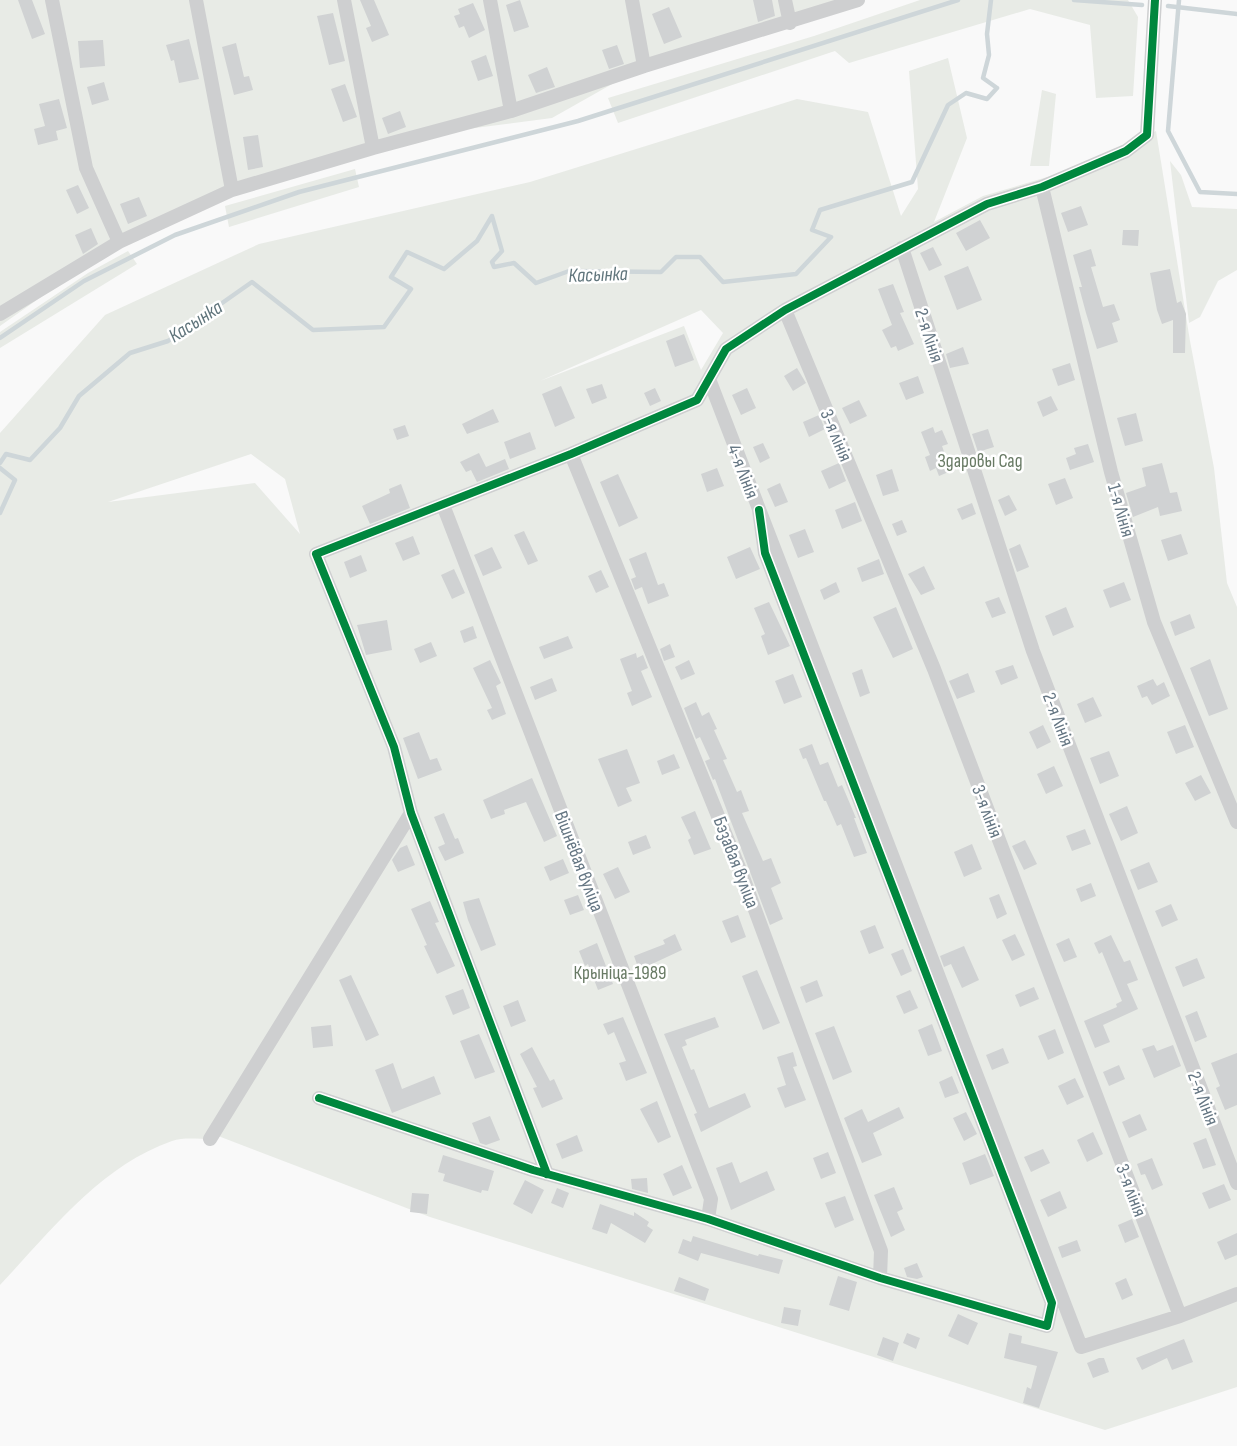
<svg xmlns="http://www.w3.org/2000/svg" width="1237" height="1446" font-family="'Sofia Sans Condensed',sans-serif">
  <style>
    .green { fill: #e8ebe6; fill-rule: evenodd }
    .lines { fill: none; stroke-linecap: round; stroke-linejoin: round }
    .stream { stroke: #ced6d9; stroke-width: 4.5 }
    .building { fill: #d0d2d3 }
    .street { stroke: #cecfd0; stroke-width: 14 }
    .cycleway-casing { stroke: #fff; stroke-width: 11 }
    .cycleway { stroke: #00873e; stroke-width: 8 }
    .labels { text-anchor: middle; stroke-width: 5; stroke-linejoin: round; paint-order: stroke }
    .street-label { font-size: 19px; fill: #657683; stroke: #fff }
    .park-label { font-size: 19px; fill: #687a64; stroke: #fff }
    .water-label { font-size: 20px; font-style: italic; fill: #60757c; stroke: #fff }
  </style>
  <rect width="100%" height="100%" fill="#f9f9f9"/>
  <!-- green -->
  <path class="green" d="M0,0H858L644,66L552,118L428,134L232,190L119,242L0,326Z
    M920,0H1128L1138,17L1133,96L1096,98L1090,25L1030,9L849,63L835,51L618,123L608,98L814,36Z
    M948,58L967,138L934,222L983,196L1054,175L1156,131L1190,341L1214,468L1227,583L1237,607V1387L1105,1430L430,1217L213,1134L210,1139C198,1139 183,1137 172,1141C100,1166 50,1232 0,1285V433L105,315L259,244L530,182L797,99L868,112L901,216L918,189L909,71ZM701,310L723,333L701,370L684,326L540,381ZM251,454L285,479L300,534L255,483L108,502Z
    M1042,90L1056,94L1049,166H1030Z
    M1170,161L1181,175L1192,207L1237,209V270L1218,281L1200,317L1189,323Z
    M355,169L359,187L229,227L225,206Z
    M128,251L137,264L0,348V332L88,273Z"/>
  <g class="lines">
    <!-- stream -->
    <path class="stream" d="M1074,0L1142,5
      M1179,0L1168,131L1200,192L1237,194
      M1168,6L1237,14
      M0,338L84,281L175,235L299,192L578,121L958,0
      M0,463L6,454L30,460L60,428L79,396L130,353L168,341L252,282L313,330L384,327L411,289L391,277L407,252L444,269L477,241L492,216L502,251L492,262L494,267L514,263L536,283L569,271L661,272L676,257H700L723,282L796,274L831,237L812,230L820,210L912,182L948,105L966,93L987,99L997,88L983,78L989,55L987,34L991,0
      M0,468L15,480L0,513"/>
  </g>
  <!-- building -->
  <path class="building" d="M18,0H32L45,34L32,39Z
    M360,0H374L389,35L372,42L366,28L371,26Z
    M520,0L529,27L514,32L506,5Z
    M753,0H772L775,16L758,22Z
    M473,3L485,30L469,38L464,26L459,28L454,16L460,14L458,9Z
    M669,7L682,37L664,44L652,14Z
    M333,13L345,61L329,65L317,16Z
    M189,39L199,79L179,83L174,60L171,61L166,45Z
    M103,40L105,66L80,68L78,41Z
    M236,43L244,77L249,76L253,90L234,95L222,47Z
    M617,45L624,64L609,69L602,50Z
    M486,55L493,76L478,81L471,61Z
    M547,67L555,87L536,93L528,75Z
    M104,82L109,100L92,105L87,87Z
    M345,84L357,117L343,122L331,89Z
    M59,99L67,128L56,131L58,140L38,145L34,129L45,126L39,104Z
    M400,111L406,127L388,134L382,118Z
    M258,135L263,167L248,170L243,137Z
    M78,185L89,208L77,214L66,190Z
    M139,197L147,216L128,224L120,204Z
    M1081,206L1088,225L1068,232L1061,213Z
    M980,220L990,238L966,251L956,233Z
    M91,228L98,244L83,254L75,235Z
    M1123,230H1139L1138,246L1122,245Z
    M933,247L942,265L929,271L920,253Z
    M1091,249L1096,266L1091,267L1103,307L1114,304L1120,320L1112,323L1118,342L1097,349L1086,313L1079,287H1082L1073,255Z
    M968,266L982,300L957,310L944,276Z
    M1170,269L1177,303L1181,301L1186,314L1185,353H1173V320L1162,324L1157,310L1150,273Z
    M893,284L904,312L900,313L914,344L898,351L896,346L891,348L882,330L892,325L878,289Z
    M684,334L694,360L675,367L666,341Z
    M963,347L969,364L950,368L946,354Z
    M1070,363L1075,380L1058,386L1052,369Z
    M797,368L806,383L793,391L784,376Z
    M918,376L924,393L906,400L899,383Z
    M602,384L607,398L592,404L586,389Z
    M561,386L575,418L555,427L542,394Z
    M655,388L661,401L650,406L644,393Z
    M747,388L756,408L741,415L732,395Z
    M1051,396L1058,410L1043,417L1037,402Z
    M859,400L867,416L850,424L842,408Z
    M493,409L499,422L467,434L462,424Z
    M1136,413L1143,441L1125,446L1117,418Z
    M819,415L825,429L809,437L803,422Z
    M405,425L409,436L397,440L393,429Z
    M933,427L935,433L942,430L948,444L942,446L951,471L939,476L936,468L930,471L925,457L930,455L921,432Z
    M988,429L994,447L978,452L972,434Z
    M530,432L536,449L510,459L504,442Z
    M763,443L770,458L760,463L753,447Z
    M1088,444L1094,462L1070,470L1066,458L1076,454L1074,448Z
    M479,453L486,467L505,459L509,469L477,482L471,470L466,472L460,462Z
    M839,463L846,481L829,489L821,471Z
    M1162,463L1170,493L1177,492L1182,511L1160,516L1158,507L1133,517L1126,493L1146,486L1142,468Z
    M717,468L724,486L707,492L701,474Z
    M892,469L899,491L883,496L876,475Z
    M618,474L638,518L619,527L600,482Z
    M1065,478L1073,498L1056,505L1048,484Z
    M780,483L788,502L775,507L767,489Z
    M401,484L410,508L370,524L362,506L390,493L389,489Z
    M1009,495L1017,510L1005,516L998,500Z
    M855,502L862,521L842,529L835,510Z
    M972,503L976,514L962,520L957,509Z
    M902,520L907,532L897,536L892,524Z
    M805,529L814,552L798,558L789,535Z
    M524,531L538,561L528,565L514,535Z
    M1181,534L1188,554L1168,561L1161,540Z
    M413,536L420,554L403,561L395,543Z
    M1020,544L1029,567L1017,572L1009,549Z
    M492,547L502,568L483,576L474,555Z
    M750,547L760,569L736,579L727,557Z
    M646,552L658,585L664,583L669,596L648,604L642,587L635,590L631,579L636,577L629,559Z
    M361,555L367,571L350,578L344,562Z
    M879,559L884,574L862,582L857,568Z
    M924,566L935,589L921,595L908,574Z
    M454,569L465,593L452,599L441,575Z
    M601,570L609,587L596,593L588,576Z
    M836,582L840,592L824,600L820,590Z
    M1124,582L1131,600L1110,608L1103,590Z
    M999,597L1006,613L992,618L985,602Z
    M769,602L790,646L768,655L761,636L765,634L754,608Z
    M896,607L913,649L893,658L873,617Z
    M1066,607L1074,627L1053,636L1045,616Z
    M1190,614L1195,628L1175,636L1170,622Z
    M387,620L392,650L366,655L357,625Z
    M473,626L477,638L464,643L460,631Z
    M568,636L573,648L544,659L539,647Z
    M431,642L437,656L420,663L414,649Z
    M670,644L675,657L664,661L660,649Z
    M636,653L637,658L643,655L648,668L641,671L652,697L632,706L627,693L632,691L620,659Z
    M1210,659L1228,709L1209,716L1190,668Z
    M490,660L501,683L496,686L506,714L492,720L487,710L492,708L473,668Z
    M689,660L695,674L681,680L675,667Z
    M1013,665L1018,678L1001,685L995,671Z
    M862,669L870,693L860,697L852,673Z
    M968,673L975,692L957,699L949,681Z
    M793,674L802,697L784,704L775,681Z
    M552,678L557,691L535,700L530,687Z
    M1153,679L1157,686L1164,682L1170,696L1152,705L1147,696L1142,698L1137,686Z
    M1093,697L1102,716L1085,723L1077,704Z
    M696,702L702,716L709,712L717,729L714,730L727,759L723,760L737,792L741,790L749,811L742,813L763,861L771,858L781,883L771,888L783,919L770,925L715,779L713,780L705,761L710,759L700,737L696,739L684,708Z
    M1043,725L1051,742L1037,749L1029,732Z
    M1185,725L1194,747L1176,754L1167,732Z
    M419,732L430,760L437,758L442,770L418,779L403,738Z
    M812,744L820,765L828,762L838,787L842,785L856,818H854L867,853L854,857L841,824L837,826L826,801H824L806,758L803,759L799,749Z
    M627,749L640,783L626,788L632,801L618,807L598,759Z
    M1109,751L1119,776L1100,784L1090,758Z
    M674,754L680,768L662,775L657,761Z
    M1054,766L1063,786L1046,794L1037,774Z
    M1201,775L1211,793L1195,801L1185,783Z
    M532,778L557,836L544,842L526,802L504,810L505,814L491,819L483,800Z
    M1127,806L1138,833L1121,841L1109,814Z
    M695,811L711,849L694,855L688,840L691,838L681,817Z
    M444,813L455,839L458,838L464,853L445,861L438,847L445,844L434,817Z
    M1085,829L1091,844L1072,851L1066,836Z
    M646,835L651,848L633,855L628,842Z
    M1025,840L1037,864L1024,870L1012,846Z
    M972,844L982,869L964,877L954,852Z
    M407,845L415,865L398,872L392,860L400,848Z
    M563,859L569,873L550,881L544,867Z
    M1149,862L1158,882L1138,890L1130,870Z
    M618,867L630,892L615,899L603,874Z
    M1091,883L1096,896L1081,902L1076,889Z
    M999,894L1007,914L997,919L989,898Z
    M578,895L584,910L570,915L564,900Z
    M479,898L496,945L481,951L468,920L463,902Z
    M430,901L439,922L435,923L455,966L437,974L424,946L427,945L411,909Z
    M1171,904L1178,920L1162,927L1155,911Z
    M738,915L746,937L731,943L722,921Z
    M875,925L884,948L869,954L860,931Z
    M675,934L682,950L639,970L634,956L665,944L663,940Z
    M1015,934L1025,955L1012,961L1002,940Z
    M1111,935L1124,962L1130,960L1138,980L1127,984L1138,1009L1103,1025L1110,1042L1095,1048L1084,1021L1117,1007L1116,1004L1122,1001L1102,952L1099,954L1094,943Z
    M1069,938L1077,957L1064,962L1056,944Z
    M597,943L613,984L598,990L588,964L585,966L579,951Z
    M964,946L979,980L962,988L951,964L944,967L940,956Z
    M903,949L912,971L901,976L891,954Z
    M1197,958L1205,978L1183,987L1175,967Z
    M757,970L780,1023L763,1030L742,976Z
    M351,975L379,1035L366,1041L339,980Z
    M817,980L823,996L806,1003L800,987Z
    M1034,987L1039,999L1020,1007L1015,995Z
    M463,989L470,1008L453,1015L445,996Z
    M910,990L918,1008L904,1014L896,996Z
    M518,1000L526,1021L511,1027L503,1006Z
    M1197,1011L1207,1037L1195,1042L1185,1016Z
    M623,1017L647,1073L626,1081L619,1063L626,1061L614,1032L608,1035L603,1024Z
    M715,1017L719,1027L685,1040L687,1045L682,1047L691,1070L694,1069L709,1108L745,1093L751,1107L701,1132L694,1114L697,1113L664,1034Z
    M932,1024L942,1051L928,1056L918,1030Z
    M331,1025L333,1046L313,1048L311,1027Z
    M834,1026L852,1072L833,1080L815,1033Z
    M1055,1029L1064,1053L1048,1060L1038,1036Z
    M479,1034L495,1072L475,1079L460,1041Z
    M1154,1045L1157,1051L1173,1045L1181,1066L1154,1078L1142,1049Z
    M532,1047L550,1081L554,1079L563,1099L542,1108L533,1088L537,1087L520,1054Z
    M1003,1048L1009,1063L992,1070L986,1055Z
    M793,1052L797,1066L793,1067L806,1100L785,1108L777,1088L786,1085L777,1057Z
    M1237,1053V1105L1225,1110L1216,1088L1220,1086L1211,1063Z
    M393,1063L402,1089L434,1076L441,1094L392,1113L375,1070Z
    M1119,1065L1125,1079L1109,1086L1103,1072Z
    M952,1076L959,1093L945,1098L939,1082Z
    M1075,1078L1084,1097L1067,1105L1058,1086Z
    M657,1101L671,1137L658,1143L640,1109Z
    M899,1107L904,1118L873,1133L882,1155L862,1163L844,1118L862,1109L868,1122Z
    M966,1112L977,1134L964,1141L953,1118Z
    M1140,1114L1147,1130L1129,1138L1122,1122Z
    M490,1116L500,1140L486,1145L480,1143L472,1123Z
    M1093,1132L1103,1154L1087,1162L1077,1140Z
    M577,1135L583,1151L562,1159L556,1144Z
    M1206,1138L1216,1165L1203,1169L1193,1143Z
    M1043,1149L1050,1163L1031,1172L1024,1157Z
    M828,1152L836,1173L821,1179L813,1158Z
    M985,1154L994,1176L970,1185L962,1163Z
    M443,1155L494,1171L488,1191L482,1190L481,1193L443,1181L445,1174L438,1172Z
    M1152,1158L1163,1185L1152,1190L1145,1174L1141,1175L1137,1164Z
    M732,1162L740,1183L767,1171L775,1190L731,1210L716,1168Z
    M682,1165L692,1188L673,1196L663,1174Z
    M647,1178L648,1193L632,1189L631,1179Z
    M525,1180L544,1190L532,1214L513,1204Z
    M1224,1184L1231,1200L1209,1209L1202,1193Z
    M894,1187L903,1209L897,1212L905,1230L891,1237L874,1195Z
    M557,1188L569,1193L563,1208L551,1203Z
    M1060,1191L1067,1208L1048,1217L1040,1200Z
    M412,1193L429,1194L427,1214L410,1212Z
    M845,1196L854,1220L835,1228L825,1203Z
    M600,1204L634,1216V1212L649,1222L647,1226L653,1230L645,1243L611,1223L607,1234L592,1229Z
    M1132,1219L1139,1237L1125,1243L1118,1225Z
    M1237,1233V1255L1225,1260L1217,1242Z
    M693,1236L758,1256L759,1254L783,1260L779,1274L701,1253L698,1261L678,1253L683,1239L691,1242Z
    M1077,1240L1081,1251L1062,1258L1058,1247Z
    M917,1263L923,1277L917,1279L907,1277L904,1268Z
    M838,1276L857,1282L849,1311L829,1305Z
    M679,1277L709,1289L705,1301L674,1291Z
    M1126,1278L1133,1295L1122,1300L1115,1283Z
    M784,1307L801,1310L798,1326L781,1323Z
    M958,1314L978,1323L968,1345L948,1336Z
    M907,1333L920,1338L916,1349L903,1343Z
    M1009,1333L1022,1336L1021,1343L1058,1352L1039,1408L1023,1403L1027,1387L1031,1389L1037,1366L1004,1358Z
    M883,1337L899,1343L893,1361L877,1355Z
    M1184,1339L1193,1362L1172,1370L1167,1358L1142,1370L1136,1358Z
    M1099,1358H1104L1109,1372L1093,1378L1087,1363Z"/>
  <g class="lines">
    <!-- street -->
    <path class="street" d="M52,0L86,168L119,242
      M196,0L232,190
      M344,0L373,148
      M490,0L511,111
      M632,0L644,66
      M785,0L790,23
      M1042,187L1111,472L1154,622L1237,822
      M902,248L1033,651L1237,1183
      M785,310L934,669L1180,1316
      M0,314L119,242L232,190L373,148L511,111L644,66L858,0
      M709,379L1081,1347L1180,1316L1237,1294
      M571,454L744,880L881,1251L880,1278
      M443,505L711,1199L708,1219
      M319,1098L533,1170L708,1219L880,1278L1047,1326L1052,1303L765,553L759,510
      M210,1139L411,813
      M547,1174L411,813L394,747L316,554L571,454L697,400L726,349L785,310L987,204L1042,187L1126,151L1147,135L1155,0"/>
    <!-- cycleway casing -->
    <g class="cycleway-casing">
      <path id="cycleway" d="M319,1098L533,1170L708,1219L880,1278L1047,1326L1052,1303L765,553L759,510
        M547,1174L411,813L394,747L316,554L571,454L697,400L726,349L785,310L987,204L1042,187L1126,151L1147,135L1155,0"/>
    </g>
    <!-- cycleway -->
    <use href="#cycleway" class="cycleway"/>
  </g>
  <g class="labels">
    <!-- street labels -->
    <g class="street-label">
      <text transform="translate(930 335) rotate(72)" y="7">2-я Лінія</text>
      <text transform="translate(837 435) rotate(67)" y="7">3-я лінія</text>
      <text transform="translate(744 471) rotate(69)" y="7">4-я Лінія</text>
      <text transform="translate(1122 510) rotate(74)" y="7">1-я Лінія</text>
      <text transform="translate(1059 719) rotate(69)" y="7">2-я Лінія</text>
      <text transform="translate(988 811) rotate(69)" y="7">3-я лінія</text>
      <text transform="translate(580 861) rotate(69)" y="7">Вішнёвая вуліца</text>
      <text transform="translate(737 862) rotate(69)" y="7">Бэзавая вуліца</text>
      <text transform="translate(1204 1098) rotate(69)" y="7">2-я Лінія</text>
      <text transform="translate(1132 1190) rotate(69)" y="7">3-я лінія</text>
    </g>
    <!-- park labels -->
    <g class="park-label">
      <text x="980" y="467">Здаровы Сад</text>
      <text x="620" y="979">Крыніца-1989</text>
    </g>
    <!-- water labels -->
    <g class="water-label">
      <text transform="translate(598 274) rotate(-2)" y="7">Касынка</text>
      <text transform="translate(195 321) rotate(-33)" y="7">Касынка</text>
    </g>
  </g>
</svg>
